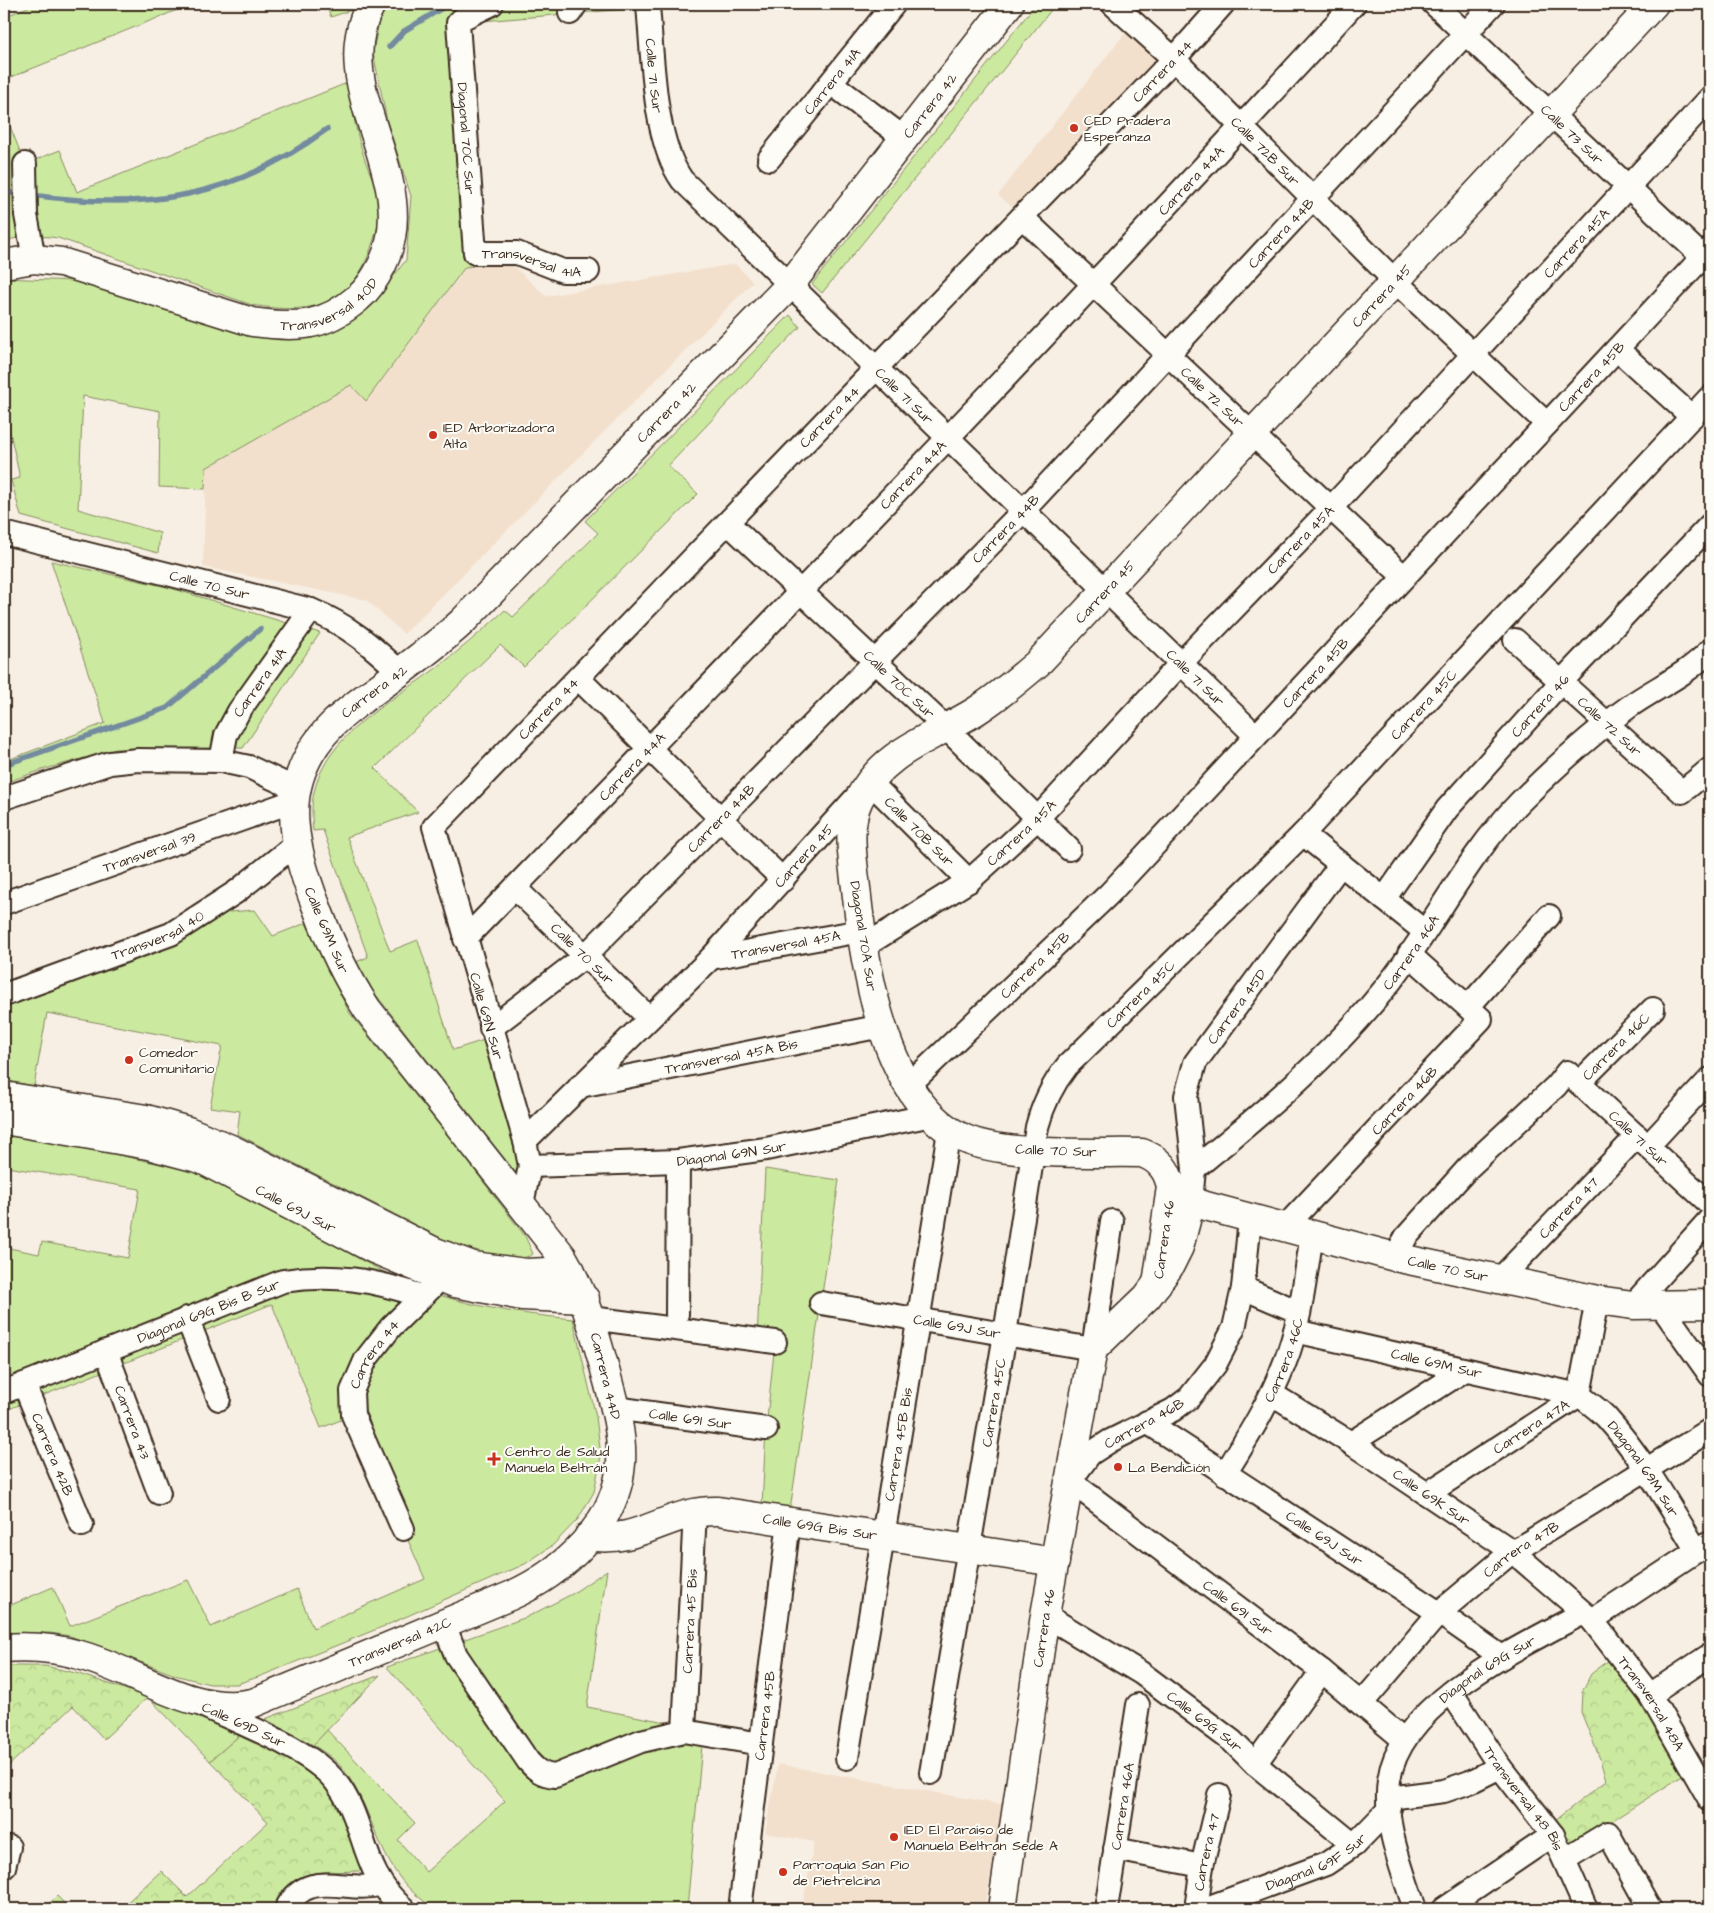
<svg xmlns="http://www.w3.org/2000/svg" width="1714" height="1913" font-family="'Architects Daughter',sans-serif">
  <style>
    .built { fill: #f2e0cd }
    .green { fill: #cce9a0; stroke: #848a5f }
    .park { fill: url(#park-crowns); stroke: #848a5f }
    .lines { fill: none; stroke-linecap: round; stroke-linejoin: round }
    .stream { stroke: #738a9f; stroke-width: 5.5 }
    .street-casing { stroke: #3b2a1e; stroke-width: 26 }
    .secondary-casing { stroke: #3b2a1e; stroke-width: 31 }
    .street { stroke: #fdfcf7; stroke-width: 22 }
    .secondary { stroke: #fdfcf7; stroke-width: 28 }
    .poi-dot { fill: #c8321e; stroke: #fdfcf7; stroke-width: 2 }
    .labels { text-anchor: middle; stroke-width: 4; stroke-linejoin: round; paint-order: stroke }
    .street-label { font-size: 14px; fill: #3b2a1e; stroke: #fdfcf7 }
    .poi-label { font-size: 14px; fill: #3b2a1e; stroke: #fdfcf7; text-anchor: start }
  </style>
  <defs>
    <pattern id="park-crowns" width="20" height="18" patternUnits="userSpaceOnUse" patternTransform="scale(1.25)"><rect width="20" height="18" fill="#cce9a0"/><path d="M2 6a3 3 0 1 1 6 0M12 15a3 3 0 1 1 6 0" fill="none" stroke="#b0c889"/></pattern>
  </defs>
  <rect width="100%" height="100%" fill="#f8efe4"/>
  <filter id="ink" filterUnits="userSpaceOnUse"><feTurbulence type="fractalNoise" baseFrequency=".02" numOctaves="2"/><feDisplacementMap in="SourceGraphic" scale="10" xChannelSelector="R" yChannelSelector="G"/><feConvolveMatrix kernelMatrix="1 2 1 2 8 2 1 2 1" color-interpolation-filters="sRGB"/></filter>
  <g filter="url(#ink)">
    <!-- built -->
    <path class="built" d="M1128,29L1166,61L1016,210L998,195Z
      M508,261L546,296L735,264L753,282L404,634L366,600L203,567L206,468L351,385L366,401L466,267Z
      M778,1764L1004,1805L984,1909H802L814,1842L765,1833Z"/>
    <!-- green -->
    <path class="green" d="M35,4H192L4,80V17Z
      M326,4H356L354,9L331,17Z
      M389,4H689L458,23L473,266L465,267L366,401L351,385L206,468L205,489L159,487L160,411L83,396L78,509L160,533L158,553L21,516L11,480L20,478L4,405V278L74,281L276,336L334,331L377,298L406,260L411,196L387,121L373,52L379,21Z
      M1036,4H1056L822,293L812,284Z
      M347,83C352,106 355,128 362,150C366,167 376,183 379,200C381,215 377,231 372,245C352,307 311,315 252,305L58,238C38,235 23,236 4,241V111L25,164L60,150L77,192Z
      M790,315L800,327L668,466L698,494L524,667L500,645L375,768L418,812L347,837L390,951L418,940L453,1050L484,1040L518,1156L519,1177L369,986L356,962L368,957L323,830L313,831C312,818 311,804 314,792C327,735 387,704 431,672C457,653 481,632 505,610L513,617L598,533L585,521Z
      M51,561L167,587L320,633L243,748L116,749L42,770L4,783V758L5,761L105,723Z
      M255,910L273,936L306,923L349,1012L459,1150L525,1236L533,1254C515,1267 464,1246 443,1239L237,1134L240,1111L210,1107L222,1046L47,1013L34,1086L4,1080V1002L217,913Z
      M4,1130L197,1172C275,1203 342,1257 420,1288C468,1307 522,1314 573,1319L596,1417L601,1456L594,1492L578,1519L553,1545L525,1564L387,1625L261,1676L237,1684H210L178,1676L70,1636L50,1633L4,1634V1608L53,1587L70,1626L188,1580L211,1627L297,1589L313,1628L425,1579L353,1415L321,1428L272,1304L4,1411V1247L39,1254L42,1242L128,1258L140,1189L7,1167L9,1158L4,1157Z
      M765,1169L839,1180L790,1510L762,1506L766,1429L775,1342L757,1339Z
      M607,1570L587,1707L676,1724L702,1745L687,1909H436C375,1874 380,1817 343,1769C335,1759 324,1752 313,1745L327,1730L415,1823L398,1840L426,1872L505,1801L387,1667L527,1617L572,1594Z
      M148,1697L241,1734L210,1761Z"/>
    <!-- park -->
    <path class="park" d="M1612,1658L1644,1702L1687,1773L1571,1847L1555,1820L1606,1781L1600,1759L1581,1712L1582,1692L1591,1674Z
      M4,1666H45L76,1673L148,1697L104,1739L73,1706L4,1770Z
      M380,1675L313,1745L265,1719Z
      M241,1734C278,1753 323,1772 343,1812C351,1830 356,1852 361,1871L322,1872L300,1882L278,1909H120L161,1871L187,1897L268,1822L210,1761Z
      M57,1896L70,1909H43Z"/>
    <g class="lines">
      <!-- stream -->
      <path class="stream" d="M389,47L404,31L449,4
        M4,192L20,194
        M31,195C146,211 233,199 327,129
        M4,765L167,708L260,629"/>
      <!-- street casing -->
      <g class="street-casing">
        <g id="street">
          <path id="s1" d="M492,4L463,18L458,23L475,253H517L563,271H588"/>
          <path id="s2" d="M1113,4L1174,59L1395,281L1547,424"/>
          <path id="s3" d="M1434,4L1710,264"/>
          <path id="s4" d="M648,6C653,57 653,139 682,180L1256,736"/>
          <path d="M570,13L576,4"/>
          <path d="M831,83L904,138"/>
          <path id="s5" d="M769,159L894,4"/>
          <path d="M25,164L26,215L34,259"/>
          <path id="s6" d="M1022,217L1404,577"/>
          <path d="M1617,349L1692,417"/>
          <path id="s7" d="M728,523L946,728L1069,849"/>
          <path id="s8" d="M4,533L311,610C347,624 372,646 400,672"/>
          <path id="s9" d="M1515,640L1682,792L1710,769"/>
          <path d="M578,678L783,880"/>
          <path id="s10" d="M221,761L226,735L239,711L311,610"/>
          <path d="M4,798L110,763L138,760L221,761L249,767L296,789"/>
          <path d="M1303,834L1424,931"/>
          <path id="s11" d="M515,888L649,1018"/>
          <path id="s12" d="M1384,899L1447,809L1562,681L1710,525"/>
          <path id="s13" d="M4,903L294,801"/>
          <path id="s14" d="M465,939C764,630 1064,321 1354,4"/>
          <path id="s15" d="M863,947L969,881L1038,818L1181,663L1331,508L1710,98"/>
          <path id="s16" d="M711,958L861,931"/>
          <path id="s17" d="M4,995L171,934L236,892L296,844"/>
          <path d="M1468,1007L1549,916"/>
          <path id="s18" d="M491,1028L585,956L1023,511L1493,4"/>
          <path id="s19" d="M1579,1083L1653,1009"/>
          <path id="s20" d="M909,1085L1109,894L1710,249"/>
          <path id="s21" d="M580,1086L882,1026"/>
          <path id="s22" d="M525,1141L711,958L870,782L969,881"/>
          <path d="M1648,1146L1710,1079"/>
          <path id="s23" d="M530,1166L678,1161L766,1149L932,1115"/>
          <path id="s24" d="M1194,1169L1186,1096L1195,1063L1341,864"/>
          <path id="s25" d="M1191,1202L1194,1169C1264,1112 1334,1054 1390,982C1435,924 1467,856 1520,802C1554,768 1591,734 1630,706C1657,687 1687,675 1710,650"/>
          <path id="s26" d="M522,1204L530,1166L525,1141L434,827L1174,59L1223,4"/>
          <path id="s27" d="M1250,1219L1243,1288L1234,1328L1215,1365L1189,1398L1173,1410L1110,1441L1090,1454L1070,1481L1322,1671L1403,1739"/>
          <path id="s28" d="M1285,1227L1481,1019L1409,954"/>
          <path id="s29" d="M1395,1257L1406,1237L1468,1168L1556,1086L1567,1072L1710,1204"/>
          <path id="s30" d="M1500,1279L1637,1136"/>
          <path d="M1243,1288L1299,1312"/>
          <path id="s31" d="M821,1303L1093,1349L1112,1221"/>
          <path d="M1633,1305L1710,1219"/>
          <path d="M1661,1306L1710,1375"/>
          <path d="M677,1314L678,1161"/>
          <path d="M187,1318L219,1399"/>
          <path d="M591,1318L775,1342"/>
          <path id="s32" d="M1295,1331L1579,1395C1588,1402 1598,1409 1606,1417C1642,1457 1669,1505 1697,1551"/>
          <path id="s33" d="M106,1351L159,1493"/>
          <path id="s34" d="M24,1384L82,1525"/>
          <path id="s35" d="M4,1392L283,1281C333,1273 374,1280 421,1296"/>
          <path id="s36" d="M1272,1394L1351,1443L1512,1551L1592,1620L1650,1695L1710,1800"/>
          <path id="s37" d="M615,1408L766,1429"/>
          <path id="s38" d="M1147,1422L1439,1613L1502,1657"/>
          <path d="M1351,1443L1465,1370"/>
          <path id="s39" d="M1225,1474C1247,1438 1270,1402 1285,1362C1301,1322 1305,1277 1312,1235"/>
          <path id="s40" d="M1427,1494L1579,1395L1597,1300"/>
          <path id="s41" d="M403,1529L353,1415L352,1391L366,1359L391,1327L432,1287"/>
          <path id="s42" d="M1045,1615L1141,1673L1232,1741L1255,1764L1354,1845"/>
          <path d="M1592,1620L1710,1542"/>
          <path d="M444,1624L456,1655L528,1761C536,1770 542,1775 555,1776L641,1741L684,1731L761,1744"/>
          <path id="s43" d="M1451,1692L1500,1767L1553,1835L1586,1909"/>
          <path d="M1650,1695L1710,1655"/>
          <path id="s44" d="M1361,1704L1439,1613L1508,1555L1710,1430"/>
          <path id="s45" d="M204,1706C241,1724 310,1749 335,1781C368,1822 358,1870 404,1909"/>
          <path id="s46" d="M684,1731L695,1511"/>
          <path id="s47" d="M847,1758L949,1131"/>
          <path d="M1255,1764L1322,1671"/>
          <path id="s48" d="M931,1773L1005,1334L1037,1127C1043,1104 1052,1085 1067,1066L1303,834L1710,397"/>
          <path d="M1389,1798L1444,1791L1470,1782L1500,1767"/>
          <path d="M1115,1849L1202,1866"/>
          <path d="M1565,1859L1608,1833L1650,1909"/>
          <path d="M4,1867L9,1847"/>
          <path d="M286,1909C309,1866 347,1895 381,1884"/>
          <path id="s49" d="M740,1909L789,1522"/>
          <path id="s50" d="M1106,1909L1138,1705"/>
          <path id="s51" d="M1196,1909L1202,1866L1219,1795"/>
          <path id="s52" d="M1204,1909L1326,1864L1354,1845L1390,1808"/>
          <path id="s53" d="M1415,1909C1402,1869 1383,1824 1389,1780C1400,1702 1520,1647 1583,1613"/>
          <path d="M1444,1909L1553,1835"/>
        </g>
      </g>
      <!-- secondary casing -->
      <g class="secondary-casing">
        <g id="secondary">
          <path id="s54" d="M4,264L34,259L61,262L252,322C296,328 323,328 358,298C369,289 376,277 382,265C425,178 324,89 371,4"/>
          <path d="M4,1096L146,1119L188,1131L233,1150L435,1252L473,1266L526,1273L571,1271"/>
          <path id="s55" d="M4,1120L148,1145L201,1159L374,1249L455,1283L522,1296L585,1299"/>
          <path id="s56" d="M1157,1284L1171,1187C1168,1170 1159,1159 1142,1153C1095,1152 1004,1157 963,1138C884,1102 864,965 856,888C853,861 846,825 859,799C884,750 933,738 976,711C998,697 1018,680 1038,663L1654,4"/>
          <path id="s57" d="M589,1536C640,1545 669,1509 718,1511L1055,1562"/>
          <path id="s58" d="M4,1648C31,1646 57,1648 83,1656C139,1672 193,1716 253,1703L510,1596C562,1573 617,1524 621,1463C623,1430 612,1397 604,1366C593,1327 583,1291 562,1256L367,1009C346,977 330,943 317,908C291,842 277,781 332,725C348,709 367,696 385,683C412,663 438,644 462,622L789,286L1009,4"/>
          <path id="s59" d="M1002,1909L1045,1615L1093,1349L1147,1297L1169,1267L1179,1247L1191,1202L1395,1257L1597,1300L1633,1305L1710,1304"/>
        </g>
      </g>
      <!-- street -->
      <use href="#street" class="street"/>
      <!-- secondary -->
      <use href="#secondary" class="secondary"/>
    </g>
  </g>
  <!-- markers -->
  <g class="poi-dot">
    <circle cx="1074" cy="128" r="5"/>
    <circle cx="433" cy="435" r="5"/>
    <circle cx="129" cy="1060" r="5"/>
    <path d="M491.5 1451.5h5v5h5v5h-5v5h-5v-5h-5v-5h5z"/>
    <circle cx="1118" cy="1467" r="5"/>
    <circle cx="894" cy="1837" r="5"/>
    <circle cx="783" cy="1872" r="5"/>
  </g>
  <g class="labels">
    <!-- street labels -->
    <g class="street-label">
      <text dy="5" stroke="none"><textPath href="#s26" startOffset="1441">Carrera 44</textPath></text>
      <text dy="5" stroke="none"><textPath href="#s4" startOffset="70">Calle 71 Sur</textPath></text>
      <text dy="5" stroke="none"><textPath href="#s5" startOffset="100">Carrera 41A</textPath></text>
      <text dy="5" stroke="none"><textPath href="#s58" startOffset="2424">Carrera 42</textPath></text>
      <text dy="5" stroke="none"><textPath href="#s3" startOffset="190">Calle 73 Sur</textPath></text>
      <text dy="5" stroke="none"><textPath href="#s1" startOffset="155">Diagonal 70C Sur</textPath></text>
      <text dy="5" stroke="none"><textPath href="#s2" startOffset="212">Calle 72B Sur</textPath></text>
      <text dy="5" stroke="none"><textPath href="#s14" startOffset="1050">Carrera 44A</textPath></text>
      <text dy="5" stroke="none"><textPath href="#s18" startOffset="1122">Carrera 44B</textPath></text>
      <text dy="5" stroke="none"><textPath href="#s15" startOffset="1006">Carrera 45A</textPath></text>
      <text dy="5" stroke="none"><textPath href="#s1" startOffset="328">Transversal 41A</textPath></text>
      <text dy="5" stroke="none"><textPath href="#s56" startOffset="1429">Carrera 45</textPath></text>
      <text dy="5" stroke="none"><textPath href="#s54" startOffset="341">Transversal 40D</textPath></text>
      <text dy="5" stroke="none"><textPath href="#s20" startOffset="984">Carrera 45B</textPath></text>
      <text dy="5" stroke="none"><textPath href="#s4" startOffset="489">Calle 71 Sur</textPath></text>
      <text dy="5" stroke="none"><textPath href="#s6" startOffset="262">Calle 72 Sur</textPath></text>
      <text dy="5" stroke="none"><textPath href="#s58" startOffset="2019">Carrera 42</textPath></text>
      <text dy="5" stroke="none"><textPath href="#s26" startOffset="961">Carrera 44</textPath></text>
      <text dy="5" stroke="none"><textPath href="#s14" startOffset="645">Carrera 44A</textPath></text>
      <text dy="5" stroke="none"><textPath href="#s18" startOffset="718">Carrera 44B</textPath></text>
      <text dy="5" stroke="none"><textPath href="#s15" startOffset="601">Carrera 45A</textPath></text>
      <text dy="5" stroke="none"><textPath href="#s8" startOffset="212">Calle 70 Sur</textPath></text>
      <text dy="5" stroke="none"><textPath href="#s56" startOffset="1024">Carrera 45</textPath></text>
      <text dy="5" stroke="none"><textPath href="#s20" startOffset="579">Carrera 45B</textPath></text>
      <text dy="5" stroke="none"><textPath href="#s4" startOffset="894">Calle 71 Sur</textPath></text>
      <text dy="5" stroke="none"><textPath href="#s10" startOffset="89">Carrera 41A</textPath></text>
      <text dy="5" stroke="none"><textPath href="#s7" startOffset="235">Calle 70C Sur</textPath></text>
      <text dy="5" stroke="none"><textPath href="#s58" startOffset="1614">Carrera 42</textPath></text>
      <text dy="5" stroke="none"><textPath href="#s48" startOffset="1231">Carrera 45C</textPath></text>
      <text dy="5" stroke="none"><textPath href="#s12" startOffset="249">Carrera 46</textPath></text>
      <text dy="5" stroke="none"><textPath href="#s26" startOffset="556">Carrera 44</textPath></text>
      <text dy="5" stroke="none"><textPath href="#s9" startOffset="128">Calle 72 Sur</textPath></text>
      <text dy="5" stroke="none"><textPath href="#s14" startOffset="240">Carrera 44A</textPath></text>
      <text dy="5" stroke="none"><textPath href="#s18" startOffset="312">Carrera 44B</textPath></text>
      <text dy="5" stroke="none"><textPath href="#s22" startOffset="568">Calle 70B Sur</textPath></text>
      <text dy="5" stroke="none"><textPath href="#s15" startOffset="196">Carrera 45A</textPath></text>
      <text dy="5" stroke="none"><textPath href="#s13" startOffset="154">Transversal 39</textPath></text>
      <text dy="5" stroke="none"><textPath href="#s22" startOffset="399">Carrera 45</textPath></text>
      <text transform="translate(327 930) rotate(67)" y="5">Calle 69M Sur</text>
      <text dy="5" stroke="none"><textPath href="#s17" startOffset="165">Transversal 40</textPath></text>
      <text transform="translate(864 936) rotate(81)" y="5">Diagonal 70A Sur</text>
      <text dy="5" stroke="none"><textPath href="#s16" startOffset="76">Transversal 45A</textPath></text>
      <text dy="5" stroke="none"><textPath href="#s25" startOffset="341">Carrera 46A</textPath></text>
      <text dy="5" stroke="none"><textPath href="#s11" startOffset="94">Calle 70 Sur</textPath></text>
      <text dy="5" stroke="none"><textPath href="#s20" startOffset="174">Carrera 45B</textPath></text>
      <text dy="5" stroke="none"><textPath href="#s48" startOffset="826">Carrera 45C</textPath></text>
      <text dy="5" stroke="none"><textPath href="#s24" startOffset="178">Carrera 45D</textPath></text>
      <text transform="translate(487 1016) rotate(74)" y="5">Calle 69N Sur</text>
      <text dy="5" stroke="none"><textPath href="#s19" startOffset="52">Carrera 46C</textPath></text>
      <text dy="5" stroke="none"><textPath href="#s21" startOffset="154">Transversal 45A Bis</textPath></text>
      <text dy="5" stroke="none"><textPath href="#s28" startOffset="174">Carrera 46B</textPath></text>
      <text dy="5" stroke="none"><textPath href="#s29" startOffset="351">Calle 71 Sur</textPath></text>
      <text transform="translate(1056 1150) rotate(2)" y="5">Calle 70 Sur</text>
      <text dy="5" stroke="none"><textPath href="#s23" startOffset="202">Diagonal 69N Sur</textPath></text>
      <text dy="5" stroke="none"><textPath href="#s55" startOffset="308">Calle 69J Sur</textPath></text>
      <text dy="5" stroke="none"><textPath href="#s30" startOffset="99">Carrera 47</textPath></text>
      <text dy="5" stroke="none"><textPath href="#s56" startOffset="45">Carrera 46</textPath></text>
      <text dy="5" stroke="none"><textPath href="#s59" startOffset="1014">Calle 70 Sur</textPath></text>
      <text dy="5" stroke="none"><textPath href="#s35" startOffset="220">Diagonal 69G Bis B Sur</textPath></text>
      <text dy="5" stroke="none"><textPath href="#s31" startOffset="138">Calle 69J Sur</textPath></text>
      <text dy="5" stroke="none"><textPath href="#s41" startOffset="192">Carrera 44</textPath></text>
      <text dy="5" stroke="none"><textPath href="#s39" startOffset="129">Carrera 46C</textPath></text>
      <text dy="5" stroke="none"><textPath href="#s32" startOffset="145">Calle 69M Sur</textPath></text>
      <text transform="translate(606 1376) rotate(76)" y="5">Carrera 44D</text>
      <text dy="5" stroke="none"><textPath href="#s48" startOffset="376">Carrera 45C</textPath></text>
      <text dy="5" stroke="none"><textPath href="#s37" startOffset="76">Calle 69I Sur</textPath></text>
      <text dy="5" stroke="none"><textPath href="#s33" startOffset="76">Carrera 43</textPath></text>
      <text transform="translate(1144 1423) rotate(-29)" y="5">Carrera 46B</text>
      <text dy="5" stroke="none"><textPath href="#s40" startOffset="124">Carrera 47A</textPath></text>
      <text dy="5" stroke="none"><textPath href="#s47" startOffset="318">Carrera 45B Bis</textPath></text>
      <text dy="5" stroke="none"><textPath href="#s34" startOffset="76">Carrera 42B</textPath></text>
      <text dy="5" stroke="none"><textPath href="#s32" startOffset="390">Diagonal 69M Sur</textPath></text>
      <text dy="5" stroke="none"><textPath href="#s36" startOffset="190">Calle 69K Sur</textPath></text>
      <text dy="5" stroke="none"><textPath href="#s57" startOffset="236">Calle 69G Bis Sur</textPath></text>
      <text dy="5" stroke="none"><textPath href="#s38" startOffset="212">Calle 69J Sur</textPath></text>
      <text dy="5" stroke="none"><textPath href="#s44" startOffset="224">Carrera 47B</textPath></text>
      <text dy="5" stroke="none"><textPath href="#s27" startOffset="552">Calle 69I Sur</textPath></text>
      <text dy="5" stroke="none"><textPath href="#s46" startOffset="110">Carrera 45 Bis</textPath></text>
      <text dy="5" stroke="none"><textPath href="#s59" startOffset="284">Carrera 46</textPath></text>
      <text dy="5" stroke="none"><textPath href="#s58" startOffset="418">Transversal 42C</textPath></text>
      <text dy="5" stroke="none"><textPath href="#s53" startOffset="286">Diagonal 69G Sur</textPath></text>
      <text dy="5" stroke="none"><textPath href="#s36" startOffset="495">Transversal 48A</textPath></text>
      <text dy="5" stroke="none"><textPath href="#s49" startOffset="195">Carrera 45B</textPath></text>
      <text dy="5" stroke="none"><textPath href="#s42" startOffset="192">Calle 69G Sur</textPath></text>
      <text dy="5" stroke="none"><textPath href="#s45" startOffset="44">Calle 69D Sur</textPath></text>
      <text dy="5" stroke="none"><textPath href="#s43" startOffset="129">Transversal 48 Bis</textPath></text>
      <text dy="5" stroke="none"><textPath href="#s50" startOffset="104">Carrera 46A</textPath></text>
      <text dy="5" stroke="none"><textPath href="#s51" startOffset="58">Carrera 47</textPath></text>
      <text dy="5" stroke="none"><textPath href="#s52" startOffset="122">Diagonal 69F Sur</textPath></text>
    </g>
    <!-- poi labels -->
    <g class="poi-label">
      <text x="1084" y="125">CED Pradera<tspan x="1084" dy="16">Esperanza</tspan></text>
      <text x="443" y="432">IED Arborizadora<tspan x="443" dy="16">Alta</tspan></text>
      <text x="139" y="1057">Comedor<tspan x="139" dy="16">Comunitario</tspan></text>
      <text x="505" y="1456">Centro de Salud<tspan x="505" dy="16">Manuela Beltrán</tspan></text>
      <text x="1128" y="1472">La Bendición</text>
      <text x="904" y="1834">IED El Paraíso de<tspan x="904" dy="16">Manuela Beltran Sede A</tspan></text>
      <text x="793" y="1869">Parroquia San Pio<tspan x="793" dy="16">de Pietrelcina</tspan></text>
    </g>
  </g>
  <!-- margin -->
  <rect width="1714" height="1913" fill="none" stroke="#fdfcf7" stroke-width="20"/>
  <rect x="10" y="10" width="1694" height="1893" fill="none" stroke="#3b2a1e" stroke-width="2" filter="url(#ink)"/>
</svg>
